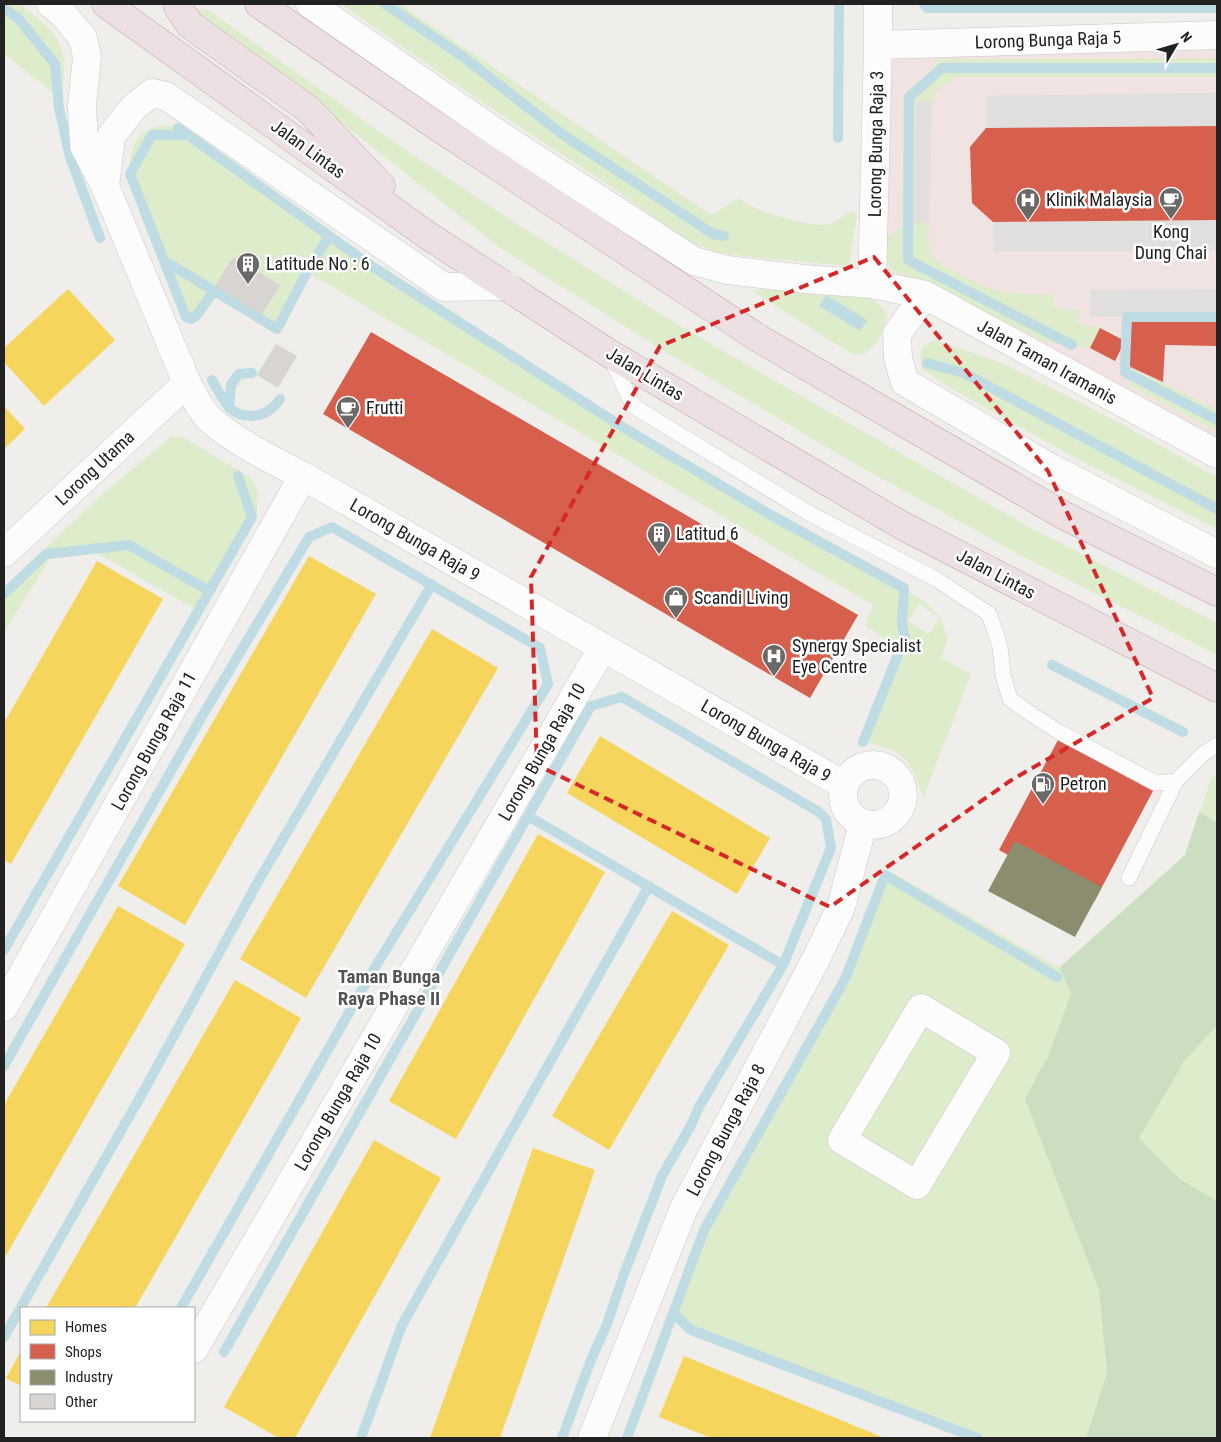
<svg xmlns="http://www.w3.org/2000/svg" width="1221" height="1442" font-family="'Roboto Condensed',sans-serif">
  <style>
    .commercial { fill: #f1e3e1 }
    .grass { fill: #ddeccb; fill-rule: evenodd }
    .forest { fill: #cbdec1 }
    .parking { fill: #e0dfde }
    .water { fill: #bfdbe3 }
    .homes { fill: #f6d55c }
    .shops { fill: #d6604d }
    .industry { fill: #8c8c6e }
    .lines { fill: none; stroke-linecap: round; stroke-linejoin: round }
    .stream { stroke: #bfdbe3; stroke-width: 10 }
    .building { fill: #d7d4d2 }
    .lane-casing { stroke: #c9c8c7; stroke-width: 16 }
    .street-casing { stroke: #c9c8c7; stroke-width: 29 }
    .highway-casing { stroke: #c5a2ac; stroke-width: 29 }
    .lane { stroke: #fdfcfc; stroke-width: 15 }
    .street { stroke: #fdfcfc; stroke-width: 28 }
    .highway { stroke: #ece0e2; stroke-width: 28 }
    .marked { fill: none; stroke: #d62828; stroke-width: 4; stroke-dasharray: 10 6; stroke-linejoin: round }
    .labels { text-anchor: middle; stroke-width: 5; stroke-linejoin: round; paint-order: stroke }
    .street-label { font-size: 18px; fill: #222; stroke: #fff }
    .poi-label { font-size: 18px; fill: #222; stroke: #fff; text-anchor: start }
    .neighbourhood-label { font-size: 19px; font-weight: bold; fill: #555; stroke: #fff }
  </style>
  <rect width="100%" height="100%" fill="#f0eeeb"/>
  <!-- commercial -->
  <path class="commercial" d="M1217,35V454L872,284L878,45Z"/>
  <!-- grass -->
  <path class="grass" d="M4,4C23,4 21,5 35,16C70,43 65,61 62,100L4,54Z
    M341,4H400L711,215L739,198C742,200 745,204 749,205C764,213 817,230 832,223C840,219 844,214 853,211L857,215L849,266L741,256L716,252L687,241L616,190L477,99Z
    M924,4H1140V8H927Z
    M194,8L208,10L407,151L519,225L680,326L1031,528L1217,623V655L1018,554L852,462L661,349L500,248L314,101L198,16Z
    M1217,58V77H957L937,90L932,102L916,101L914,222L929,224C929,235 926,245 932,254C938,264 947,268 957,273C992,293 1013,295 1053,295V308L1079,310L1077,323L1100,328L1090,348L1043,341L951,295L892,270L887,258V238L902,226L903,95L935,67V59Z
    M164,125L178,128L370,265L621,426L769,514L904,588L926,603L940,617L948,639L941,658L971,674L923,798C918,780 911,760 894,751C885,746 873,745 863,742L900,648L865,626L873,605L307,272L277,329L214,292L197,315L191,319L186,317L130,174C128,149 138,127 164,125ZM233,257L280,285L215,286ZM919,604L939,617L929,634L908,621Z
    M750,290H791L863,295C873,299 888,307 886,320C885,330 876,346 868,351C863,355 858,355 852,354Z
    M935,340L1005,364L1112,419L1217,477V529L1081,461L945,385L922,369L920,352L924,346Z
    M1126,365L1217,410V431L1130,386L1125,372Z
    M171,437L184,438L250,477L258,491L257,512L200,612L95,552L50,559L4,632V587L107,490Z
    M1217,774V822L1200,812L1210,780Z
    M893,873L1059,968L1071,993L1049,1054L1026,1099L1099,1290L1107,1373L1086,1438H977L691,1330L673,1313L704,1230L845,979L885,875Z
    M1217,1026V1201L1180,1179L1139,1138L1185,1060Z"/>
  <!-- forest -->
  <path class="forest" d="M1199,812L1217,822V1026L1185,1060L1139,1138L1180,1179L1217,1201V1438H1086L1107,1373L1099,1290L1025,1099L1049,1054L1071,993L1059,968L1185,855Z"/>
  <!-- parking -->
  <path class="parking" d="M1217,93V126L986,128V96Z
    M916,101L932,102L929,224L914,222Z
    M1217,220V251H994L993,222Z
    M1217,289V315L1091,317V290Z"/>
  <!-- water -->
  <path class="water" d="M826,295L867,320L860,331L819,306Z"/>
  <!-- homes -->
  <path class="homes" d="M68,289L115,340L44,406L4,362V348Z
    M4,406L25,429L4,449Z
    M309,556L376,594L185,925L118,886Z
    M97,561L163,599L11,864L4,860V723Z
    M432,629L498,668L306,998L240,959Z
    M600,736L770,838L737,894L567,793Z
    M538,834L605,872L456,1139L389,1101Z
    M118,906L185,944L4,1259V1105Z
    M672,911L729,945L609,1150L552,1116Z
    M235,980L301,1018L282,1052L135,1308H46Z
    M374,1140L441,1178L295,1438H279L224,1407Z
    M533,1148L595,1170L582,1207L500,1438H430Z
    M21,1351V1386L6,1378Z
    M684,1356L831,1416L884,1438H711L696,1432L659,1417Z"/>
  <!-- shops -->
  <path class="shops" d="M1217,126V220L993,222L972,203L970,147L986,128Z
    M1129,318H1217V346L1165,345L1163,382L1126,365Z
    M1100,328L1125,341L1115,361L1090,348Z
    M371,332L858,615L810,698L323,414Z
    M1058,740L1153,791L1094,902L999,850Z"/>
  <!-- industry -->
  <path class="industry" d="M1015,841L1102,887L1075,937L988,891Z"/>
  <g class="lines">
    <!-- stream -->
    <path class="stream" d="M385,4L462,56L562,134L713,234L724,236
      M924,4L927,8H1217
      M4,8L21,21
      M17,17L55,64L59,108L70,157L100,238
      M178,128L370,265L621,426L769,514L904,588L902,624L905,637L863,742
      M187,135H152L130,174L186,317L191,319L197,315L214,291
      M838,138L839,4
      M165,261L277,329L307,272L329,236
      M1072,345L908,260L909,97L942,68H1217
      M927,363L964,373L1217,509
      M1125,372L1217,420
      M1127,374L1125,365L1127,317H1217
      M212,380C217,388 222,399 229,407C239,419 261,418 272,408C275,406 278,402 280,399
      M229,408L231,385L239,374L252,373
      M4,594L46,554L129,545L209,591
      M1052,665L1183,732
      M528,816L783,965
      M4,950L252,517L238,476
      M4,1066L201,718L309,537L332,527L540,648L548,684L371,974L181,1308
      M673,1313L691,1330L977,1438
      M4,1337L147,1085L259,880L432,584
      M224,1352L528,816L591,706L622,697L819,812L826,819L831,848L783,965L699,1107L690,1127L662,1176L624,1274L607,1324L591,1360L562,1438
      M361,1438L402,1325L649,886
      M627,1438L704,1230L845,979L885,875L1057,977"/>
  </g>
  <!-- building -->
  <path class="building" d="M233,257L280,285L262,315L215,286Z
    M276,344L297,356L278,388L257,375Z"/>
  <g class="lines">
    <!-- lane casing -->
    <g class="lane-casing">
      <path id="lane" d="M610,356L633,406L807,512L936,579L989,614L1000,646L1003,675L1010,699L1031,714L1059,732L1156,783L1176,781
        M1129,878L1176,781L1203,754L1217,745"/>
    </g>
    <!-- street casing -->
    <g class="street-casing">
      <path id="street" d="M51,4L63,14L83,38L87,57L82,105L84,146L105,186L187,383C194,396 201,412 213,422C239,444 273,460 303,476L844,785
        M310,4L504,138L694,261L727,270L804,279L872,284L925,295L1217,454
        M878,45L1217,35
        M105,186L111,136L134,107L152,93L166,96L444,287L508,286
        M872,284L878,45V4
        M925,295L897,334L898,359L905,382L1051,468L1217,554
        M4,553L187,383
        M843 795a30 30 0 1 1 60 0a30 30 0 1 1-60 0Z
        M4,1007L303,476
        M921,1008L996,1053L917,1185L842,1140Z
        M194,1349L603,647
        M592,1438L684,1208L816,959L841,907L863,824"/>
    </g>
    <!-- highway casing -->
    <g class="highway-casing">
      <path id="highway" d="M106,4L427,235L607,352L903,526L1217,688
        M179,4L178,7L190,25L308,109L381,186
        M259,4L435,125L758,338L1063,515L1217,592"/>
    </g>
    <!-- lane -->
    <use href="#lane" class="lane"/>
    <!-- street -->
    <use href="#street" class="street"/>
    <!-- highway -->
    <use href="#highway" class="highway"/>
  </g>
  <!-- marked area -->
  <path class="marked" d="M874,257L1048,471L1153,698L1010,781L830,907L537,765L531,577L660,346Z"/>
  <!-- icons -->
  <defs>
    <g id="cafe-pin" transform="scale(1.25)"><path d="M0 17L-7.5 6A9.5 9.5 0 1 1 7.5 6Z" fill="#6a6968" stroke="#fff"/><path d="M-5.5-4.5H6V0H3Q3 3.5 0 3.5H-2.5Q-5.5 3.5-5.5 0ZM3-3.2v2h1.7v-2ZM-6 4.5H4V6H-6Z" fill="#fff"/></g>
    <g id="hospital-pin" transform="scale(1.25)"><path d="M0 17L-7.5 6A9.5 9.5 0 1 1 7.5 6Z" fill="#6a6968" stroke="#fff"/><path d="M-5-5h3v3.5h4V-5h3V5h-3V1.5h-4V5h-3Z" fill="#fff"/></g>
    <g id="building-pin" transform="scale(1.25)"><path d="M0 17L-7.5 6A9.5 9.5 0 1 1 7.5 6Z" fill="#6a6968" stroke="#fff"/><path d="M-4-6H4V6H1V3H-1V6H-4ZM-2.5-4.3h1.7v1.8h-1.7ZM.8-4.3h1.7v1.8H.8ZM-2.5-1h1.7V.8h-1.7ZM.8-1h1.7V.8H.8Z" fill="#fff"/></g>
    <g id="shop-pin" transform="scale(1.25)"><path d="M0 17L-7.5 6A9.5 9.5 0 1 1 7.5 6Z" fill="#6a6968" stroke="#fff"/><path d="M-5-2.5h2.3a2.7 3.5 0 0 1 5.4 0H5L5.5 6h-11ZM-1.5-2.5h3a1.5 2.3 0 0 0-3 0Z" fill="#fff"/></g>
    <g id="fuel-pin" transform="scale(1.25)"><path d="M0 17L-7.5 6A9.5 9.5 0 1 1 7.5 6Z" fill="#6a6968" stroke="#fff"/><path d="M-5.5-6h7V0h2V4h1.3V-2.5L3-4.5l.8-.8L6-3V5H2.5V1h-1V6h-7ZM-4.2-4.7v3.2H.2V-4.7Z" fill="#fff"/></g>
  </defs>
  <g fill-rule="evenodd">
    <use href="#cafe-pin" x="1171" y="199"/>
    <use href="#hospital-pin" x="1028" y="200"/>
    <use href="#building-pin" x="248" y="264"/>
    <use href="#cafe-pin" x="348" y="408"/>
    <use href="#building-pin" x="659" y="534"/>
    <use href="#shop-pin" x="676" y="598"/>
    <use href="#hospital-pin" x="774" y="656"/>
    <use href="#fuel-pin" x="1043" y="784"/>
  </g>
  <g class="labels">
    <!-- street labels -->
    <g class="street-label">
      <text transform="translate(1048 40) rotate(-2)" y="6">Lorong Bunga Raja 5</text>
      <text transform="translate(876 144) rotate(-89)" y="6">Lorong Bunga Raja 3</text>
      <text transform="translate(308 149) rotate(36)" y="6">Jalan Lintas</text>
      <text transform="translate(1047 362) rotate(29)" y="6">Jalan Taman Iramanis</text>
      <text transform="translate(645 374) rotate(31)" y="6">Jalan Lintas</text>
      <text transform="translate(95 468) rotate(-43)" y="6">Lorong Utama</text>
      <text transform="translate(415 540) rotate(30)" y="6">Lorong Bunga Raja 9</text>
      <text transform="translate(996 574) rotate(28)" y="6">Jalan Lintas</text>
      <text transform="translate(154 741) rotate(-61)" y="6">Lorong Bunga Raja 11</text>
      <text transform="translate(766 741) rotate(30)" y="6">Lorong Bunga Raja 9</text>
      <text transform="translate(542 752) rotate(-60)" y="6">Lorong Bunga Raja 10</text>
      <text transform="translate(338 1102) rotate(-60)" y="6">Lorong Bunga Raja 10</text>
      <text transform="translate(726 1130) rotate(-62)" y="6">Lorong Bunga Raja 8</text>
    </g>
    <!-- poi labels -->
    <g class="poi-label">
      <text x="1046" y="206">Klinik Malaysia</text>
      <text x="1171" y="238" text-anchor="middle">Kong<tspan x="1171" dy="21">Dung Chai</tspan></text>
      <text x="266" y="270">Latitude No : 6</text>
      <text x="366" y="414">Frutti</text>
      <text x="676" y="540">Latitud 6</text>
      <text x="694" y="604">Scandi Living</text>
      <text x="792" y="652">Synergy Specialist<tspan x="792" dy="21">Eye Centre</tspan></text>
      <text x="1060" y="790">Petron</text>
    </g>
    <!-- neighbourhood labels -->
    <g class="neighbourhood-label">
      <text x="389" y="983">Taman Bunga<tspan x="389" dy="22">Raya Phase II</tspan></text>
    </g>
  </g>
  <!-- border -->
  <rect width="1221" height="1442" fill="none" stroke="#222222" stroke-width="10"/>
  <!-- legend -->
  <rect x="20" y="1307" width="175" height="115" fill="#ffffff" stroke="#a7a7a7"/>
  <rect x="30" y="1320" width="25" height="15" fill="#f6d55c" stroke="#a7a7a7"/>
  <text x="65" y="1332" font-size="15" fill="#222222">Homes</text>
  <rect x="30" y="1344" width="25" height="15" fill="#d6604d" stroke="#a7a7a7"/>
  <text x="65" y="1357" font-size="15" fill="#222222">Shops</text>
  <rect x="30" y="1370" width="25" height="15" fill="#8c8c6e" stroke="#a7a7a7"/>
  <text x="65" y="1382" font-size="15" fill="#222222">Industry</text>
  <rect x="30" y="1394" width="25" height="15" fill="#d7d4d2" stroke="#a7a7a7"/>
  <text x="65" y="1407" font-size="15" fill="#222222">Other</text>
  <!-- north arrow -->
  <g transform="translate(1176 45) rotate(52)" stroke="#ffffff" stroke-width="4" paint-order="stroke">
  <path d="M0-4L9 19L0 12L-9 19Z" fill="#222222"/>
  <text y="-8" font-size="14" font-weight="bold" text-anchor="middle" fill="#222222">N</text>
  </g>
</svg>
